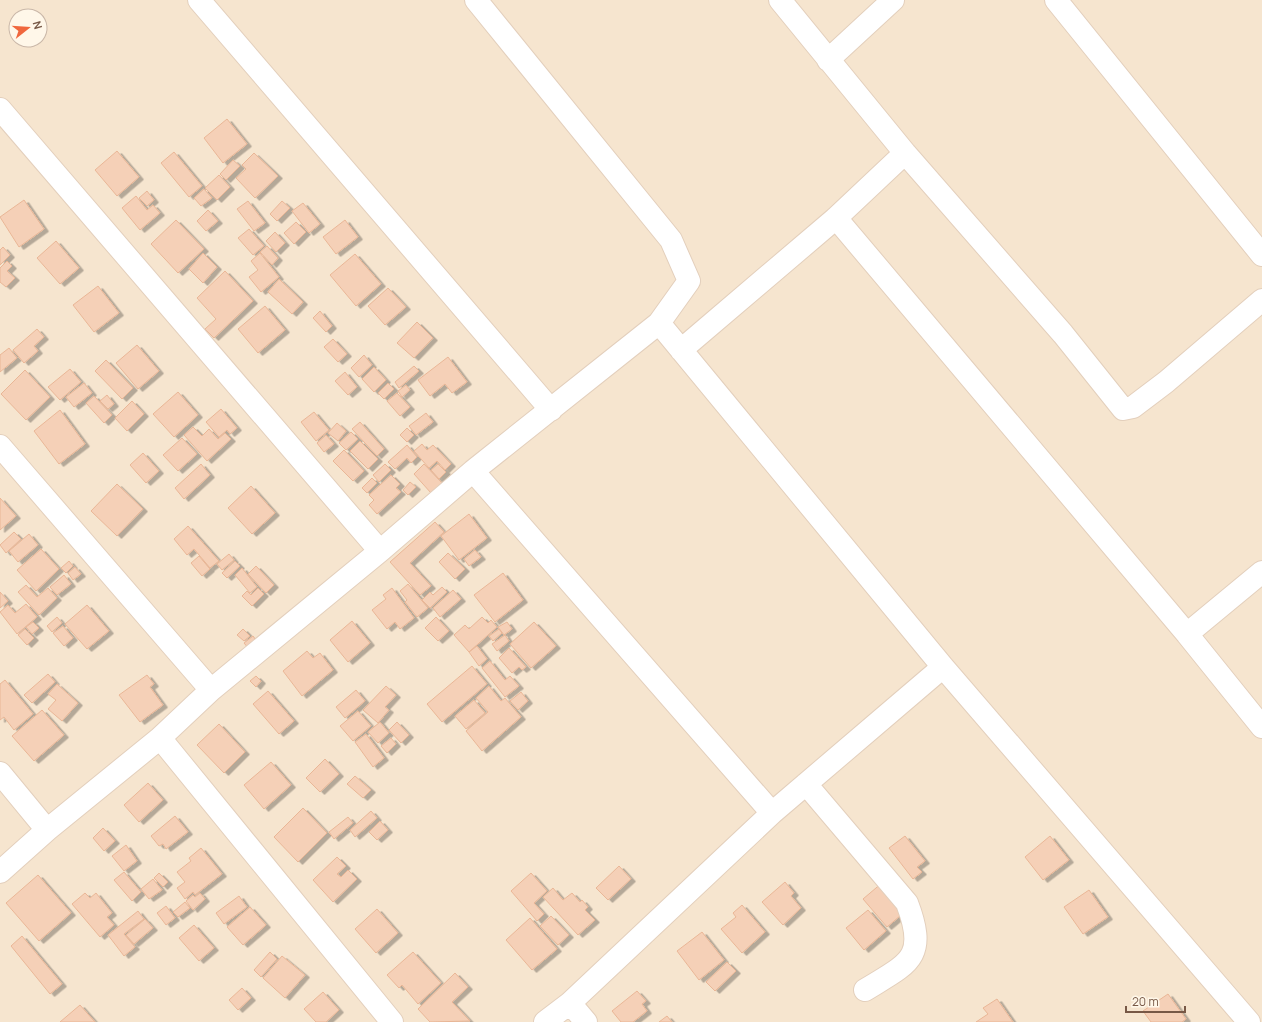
<svg xmlns="http://www.w3.org/2000/svg" width="1262" height="1022" font-family="Manrope,sans-serif">
  <style>
    .residential { fill: #f6e5cf; fill-rule: evenodd }
    .building { fill: #f5d0b7; stroke: #e9b696; filter: url(#shadow) }
    .lines { fill: none; stroke-linecap: round; stroke-linejoin: round }
    .minor-casing { stroke: #e3cfbc; stroke-width: 24 }
    .minor { stroke: #fff; stroke-width: 22 }
  </style>
  <defs>
    <filter id="shadow"><feDropShadow dx="4.5" dy="2.5" stdDeviation="0" flood-color="#0004"/></filter>
  </defs>
  <rect width="100%" height="100%" fill="#fef3e1"/>
  <!-- residential -->
  <path class="residential" d="M0,0H1262V1022H0ZM16,16H40V40H16Z"/>
  <!-- building -->
  <path class="building" d="M227,119L247,144L223,163L204,138Z
    M117,151L139,177L117,196L95,170Z
    M174,152L202,186L189,197L161,163Z
    M254,153L278,176L255,198L236,178L246,169L242,165Z
    M233,160L240,166L226,180L220,174Z
    M219,175L230,187L217,200L205,188Z
    M204,189L212,198L201,206L194,198Z
    M147,191L154,200L147,206L139,198Z
    M136,196L147,210L153,205L160,213L140,230L122,208Z
    M24,200L44,229L19,247L0,217Z
    M248,201L265,223L254,231L237,209Z
    M282,201L290,208L277,221L270,214Z
    M303,203L320,224L309,233L292,211Z
    M208,210L218,221L206,231L197,221Z
    M176,220L204,249L178,273L151,244Z
    M345,220L358,237L336,254L323,237Z
    M296,222L306,232L294,244L284,233Z
    M249,229L264,246L253,255L238,238Z
    M275,232L285,243L276,252L266,241Z
    M56,241L79,268L60,284L37,258Z
    M267,246L278,258L272,265L260,252Z
    M3,247L10,255L0,265V250Z
    M203,253L217,267L203,283L189,269Z
    M260,253L279,277L261,292L249,277L258,270L251,261Z
    M355,254L381,284L356,306L330,275Z
    M7,261L12,266L7,271L15,278L6,287L0,282V268Z
    M225,271L253,301L214,338L205,329L216,319L197,298Z
    M279,279L303,302L292,314L268,292Z
    M98,286L119,313L94,332L73,305Z
    M388,288L406,307L385,325L368,306Z
    M265,306L285,330L258,353L238,329Z
    M320,311L332,326L326,332L313,318Z
    M417,322L433,338L414,358L397,343Z
    M37,329L44,337L34,346L38,351L24,363L13,350Z
    M333,339L347,354L338,362L324,347Z
    M137,345L159,371L138,389L116,363Z
    M9,348L17,358L0,372V355Z
    M364,355L372,365L359,377L351,368Z
    M448,357L467,382L452,393L445,384L430,396L418,380Z
    M106,360L133,388L122,399L95,371Z
    M414,366L419,371L399,388L395,382Z
    M374,367L386,380L374,392L362,379Z
    M70,369L81,382L60,400L48,387Z
    M25,370L50,397L26,420L1,394Z
    M345,372L357,387L348,395L335,381Z
    M84,383L92,393L74,407L66,397Z
    M388,383L394,389L384,399L378,393Z
    M406,385L410,390L402,397L398,391Z
    M178,392L198,415L174,437L153,414Z
    M397,393L410,407L400,416L387,401Z
    M107,395L114,404L108,409L100,401Z
    M94,396L112,415L104,423L86,403Z
    M132,401L144,414L127,431L115,418Z
    M221,409L237,428L230,434L227,430L219,437L206,422Z
    M60,410L85,444L59,464L34,431Z
    M314,412L329,430L316,441L301,422Z
    M426,413L433,422L416,435L409,426Z
    M360,422L384,449L377,456L352,429Z
    M337,423L346,431L338,441L328,433Z
    M193,427L202,436L209,429L218,439L225,433L231,439L207,461L184,435Z
    M407,428L414,435L407,442L400,435Z
    M351,432L358,439L346,450L339,443Z
    M326,435L334,444L324,452L317,443Z
    M182,438L197,454L178,471L163,455Z
    M360,441L378,459L368,469L350,451Z
    M422,444L427,450L433,445L451,464L445,470L437,461L429,468L414,451Z
    M407,445L417,457L411,463L407,458L395,469L388,462Z
    M344,450L364,471L353,481L333,461Z
    M143,453L159,471L146,483L130,465Z
    M201,464L210,475L184,499L175,488Z
    M385,464L391,470L379,482L373,475Z
    M424,464L442,483L431,493L414,474Z
    M438,464L446,472L439,479L431,470Z
    M391,475L400,484L396,488L401,492L377,514L369,505L374,500L369,495Z
    M372,478L377,483L367,493L362,488Z
    M410,482L416,487L408,495L403,490Z
    M117,484L143,509L117,536L91,511Z
    M251,486L275,513L252,534L228,508Z
    M0,498L16,516L0,530Z
    M469,514L487,538L459,560L441,536Z
    M435,522L444,532L410,563L431,586L420,595L390,562Z
    M188,526L219,561L210,568L194,549L187,555L174,539Z
    M14,532L21,539L6,553L0,545Z
    M29,534L38,545L18,562L9,551Z
    M41,549L59,569L36,591L17,570Z
    M475,550L481,557L469,566L464,559Z
    M448,553L465,569L455,579L439,562Z
    M229,554L234,560L222,570L217,564Z
    M199,556L210,569L202,576L191,563Z
    M69,561L73,566L66,573L61,568Z
    M235,561L240,566L227,578L222,573Z
    M256,566L274,585L266,593L248,574Z
    M75,567L81,574L73,580L68,573Z
    M242,568L257,587L250,593L235,575Z
    M503,573L523,600L495,622L474,595Z
    M64,575L71,584L57,595L50,587Z
    M408,584L428,608L417,617L405,602L407,600L400,591Z
    M26,585L37,597L48,588L57,598L39,615L18,592Z
    M442,587L447,592L430,608L422,600L430,592L433,595Z
    M258,588L264,594L252,606L242,596L247,591L251,595Z
    M392,588L414,618L400,629L395,622L387,629L372,610L386,599L383,595Z
    M453,590L461,599L440,617L433,608Z
    M0,592L8,601L0,608Z
    M26,604L37,617L17,634L0,612L8,605L15,613Z
    M87,605L109,631L87,649L65,624Z
    M57,617L62,623L52,632L47,626Z
    M436,617L449,631L438,641L425,628Z
    M482,617L488,623L491,620L497,627L469,652L454,635L465,625L469,629Z
    M352,621L370,643L348,662L330,640Z
    M33,622L39,628L32,634L26,627Z
    M507,622L512,629L504,635L498,627Z
    M534,622L556,646L531,668L510,644Z
    M63,626L73,638L64,646L53,633Z
    M25,629L34,638L27,645L18,635Z
    M243,629L250,636L244,641L237,635Z
    M499,629L502,633L493,641L489,636Z
    M505,635L509,641L497,651L492,644Z
    M253,636L258,643L249,649L244,643Z
    M477,646L487,659L479,666L469,652Z
    M509,648L526,667L522,670L519,667L512,673L499,658Z
    M307,651L313,658L320,653L333,670L302,696L283,671Z
    M490,661L505,680L510,676L519,686L505,697L482,668Z
    M472,666L487,684L442,722L427,704Z
    M48,674L55,682L32,703L24,695Z
    M147,675L154,684L150,687L163,705L140,722L119,695Z
    M256,676L261,681L256,687L250,681Z
    M5,680L33,714L14,730L4,717L0,720V684Z
    M57,684L78,703L62,721L48,709L56,700L48,694Z
    M386,686L396,695L385,707L389,710L378,723L363,710Z
    M489,686L501,701L505,698L521,717L482,751L466,731L488,712L476,698Z
    M356,690L365,701L345,718L336,707Z
    M268,691L294,721L279,734L253,704Z
    M521,692L528,701L518,710L510,701Z
    M474,700L485,713L466,729L455,716Z
    M42,710L64,735L34,761L12,736Z
    M358,711L371,726L353,741L340,726Z
    M380,722L389,733L378,743L368,732Z
    M397,722L409,735L401,743L389,730Z
    M219,724L245,752L224,773L197,745Z
    M366,734L384,758L373,767L355,742Z
    M391,738L396,744L387,753L381,746Z
    M325,759L339,774L320,792L306,778Z
    M271,762L291,785L264,809L244,785Z
    M355,776L371,790L363,798L347,784Z
    M148,783L163,800L139,822L124,805Z
    M303,808L327,833L298,862L274,837Z
    M371,811L377,818L355,837L350,830Z
    M175,816L188,832L166,849L163,844L159,846L151,836Z
    M348,817L353,823L334,839L329,832Z
    M380,821L388,830L377,840L369,832Z
    M103,828L115,841L104,851L93,838Z
    M905,836L925,861L917,867L922,872L913,879L889,848Z
    M1050,836L1069,860L1043,880L1025,857Z
    M126,845L137,861L124,871L112,856Z
    M201,848L222,874L195,895L193,892L185,899L177,888L185,882L177,872L191,861L189,858Z
    M337,857L346,866L337,874L341,877L348,870L357,879L333,902L313,880Z
    M619,866L631,879L608,900L596,888Z
    M124,872L141,892L132,901L114,880Z
    M159,873L168,882L163,887L154,878Z
    M531,873L547,891L534,903L544,914L537,921L511,891Z
    M38,875L71,913L39,941L6,903Z
    M153,879L162,890L149,899L141,889Z
    M785,882L794,893L791,896L801,908L783,925L762,902Z
    M883,882L907,910L887,927L863,899Z
    M553,888L563,900L572,893L580,902L582,900L588,907L585,910L595,920L578,935L543,897Z
    M1089,890L1108,917L1083,934L1064,907Z
    M85,893L90,898L96,893L112,913L107,917L114,925L100,937L72,904Z
    M200,893L205,899L193,910L186,901L193,895L195,897Z
    M239,896L247,907L224,924L216,913Z
    M185,902L190,908L178,917L173,912Z
    M742,905L765,932L742,953L721,929L736,917L733,913Z
    M166,906L175,918L166,925L157,913Z
    M250,907L266,925L243,945L227,927Z
    M377,909L398,933L376,953L355,929Z
    M868,910L886,931L864,950L846,928Z
    M138,911L144,919L124,934L135,947L124,956L108,935Z
    M551,916L569,935L558,945L540,926Z
    M530,918L557,949L532,970L506,940Z
    M145,919L153,928L134,944L126,935Z
    M194,925L214,948L199,961L179,938Z
    M702,932L724,960L699,980L677,951Z
    M22,936L62,984L50,994L11,946Z
    M270,952L277,959L261,977L254,970Z
    M413,952L441,983L418,1004L402,985L399,988L387,975Z
    M282,956L305,975L285,998L263,978Z
    M727,962L736,971L715,991L706,982Z
    M455,973L468,987L452,1002L470,1021L430,1022L418,1009Z
    M242,988L251,998L238,1010L229,1000Z
    M637,991L646,1001L642,1004L647,1011L633,1022H621L612,1011Z
    M323,992L339,1010L326,1022H316L304,1009Z
    M1168,994L1186,1019L1182,1022H1151L1143,1011Z
    M997,999L1013,1022H976L988,1014L983,1008Z
    M80,1005L95,1022H60Z
    M667,1016L672,1022H659Z"/>
  <g class="lines">
    <!-- minor casing -->
    <g class="minor-casing">
      <path id="minor" d="M199,0L551,410
        M780,0L905,153L1063,334L1123,409L1133,407L1166,382L1262,300
        M1056,0L1262,255
        M828,60L893,0
        M0,109L380,551
        M836,218L1187,634L1262,727
        M659,323L943,667L1249,1022
        M681,350L836,218L905,153
        M0,446L211,690
        M473,471L772,813
        M1187,634L1262,572
        M160,738L392,1022
        M0,773L47,830
        M806,784L907,903C928,958 909,963 865,990
        M0,872L47,830L160,738L211,690L380,551L473,471L659,323L689,281L671,240L476,0
        M570,1003L586,1022
        M545,1022L570,1003L772,813L943,667"/>
    </g>
    <!-- minor -->
    <use href="#minor" class="minor"/>
  </g>
  <!-- north arrow -->
  <g transform="translate(28 28) rotate(73)"><circle r="19" fill="#fff7e9" stroke="#c9b7a8"/>
  <path d="M0-3L7 15L0 10L-7 15Z" fill="#f0673d"/>
  <text y="-6" font-size="11" font-weight="bold" text-anchor="middle" fill="#775846">N</text>
  </g>
  <!-- scale -->
  <path d="M1126 1006v6h59v-6" fill="none" stroke="#775846" stroke-width="2"/>
  <text x="1132" y="1006" font-size="12" fill="#775846" stroke="#fff7e9" stroke-width="3" paint-order="stroke">20 m</text>
</svg>
